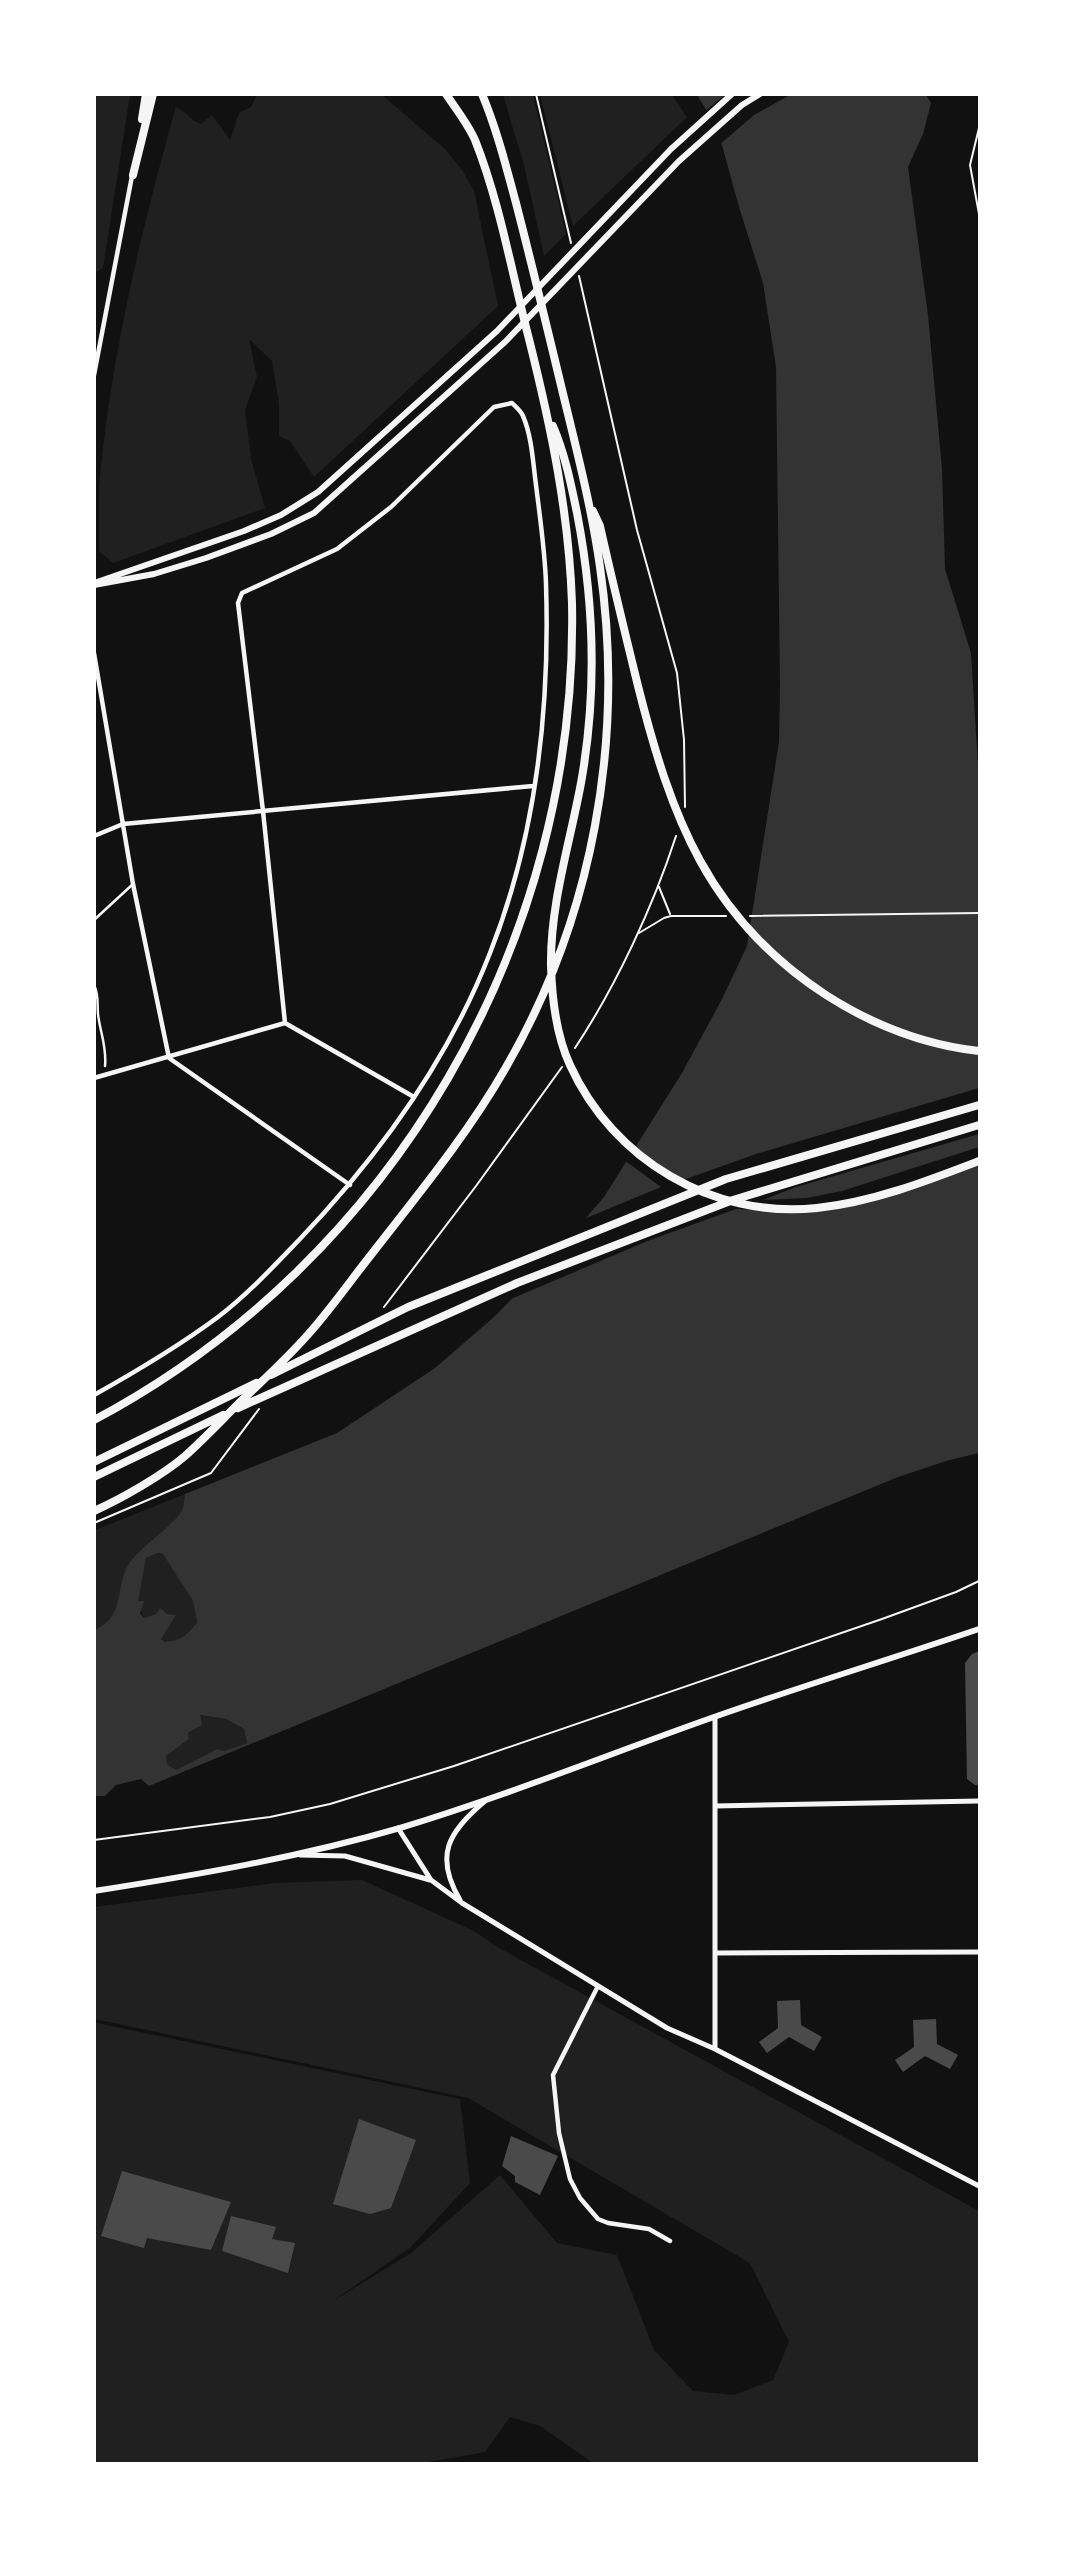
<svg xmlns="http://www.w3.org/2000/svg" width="1074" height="2558" font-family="'Alegreya Sans',sans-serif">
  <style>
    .green { fill: #202020 }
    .water { fill: #333; fill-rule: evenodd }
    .pier { fill: #111 }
    .building { fill: #4a4a4a }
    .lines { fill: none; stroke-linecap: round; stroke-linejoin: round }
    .path { stroke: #f5f5f5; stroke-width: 2 }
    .service { stroke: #f5f5f5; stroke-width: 2.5 }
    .minor { stroke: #f5f5f5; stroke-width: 4.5 }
    .tertiary { stroke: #f5f5f5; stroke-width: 5 }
    .secondary { stroke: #f5f5f5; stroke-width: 6 }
    .trunk { stroke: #f5f5f5; stroke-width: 8 }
  </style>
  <rect width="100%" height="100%" fill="#111"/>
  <!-- green -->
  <path class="green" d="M95,94L130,95L103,268L95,273Z
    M257,95H382L445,149L462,170L474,191L498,306L314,477L290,441L279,436V404L272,361L249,339L257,377L245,410L251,459L265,508L113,563L99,551C99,526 98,501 100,477C112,352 142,227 176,107C186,111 191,121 201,124L212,115L230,140L239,113L251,107Z
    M503,95H533L566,234L544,256L524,165Z
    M540,95H672L687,117L573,226Z
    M185,1494C184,1499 184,1506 182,1510C176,1524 139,1547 128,1565C114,1589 126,1617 95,1630V1530Z
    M158,1553L164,1554L193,1601L197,1622C188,1633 181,1641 165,1643L161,1639L175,1615L156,1614L144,1618L137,1602L146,1558Z
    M199,1715L226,1719L244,1729L247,1743L224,1751L217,1749L176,1770L167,1764L166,1756L189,1739L188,1733L196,1729Z
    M362,1880L474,1931L499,1948L979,2211V2463H593L540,2426L510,2417L485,2452L423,2463H95L94,2023H97L460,2099L470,2183L410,2248L331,2302L411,2253L500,2175L557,2243L617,2255L654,2350L693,2391L734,2395L773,2380L789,2342L750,2263L468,2098L95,2019L94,1907L274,1883Z"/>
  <!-- water -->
  <path class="water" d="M697,95H926L931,103L923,134L908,167L928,315L942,469L945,569L971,653L979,783V1453L946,1461L898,1477L149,1786L141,1779L116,1785L105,1796H95L94,1630C126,1617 114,1589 128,1565C139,1547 176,1524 182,1510C184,1506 184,1499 185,1494L337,1433L435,1368L494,1317L548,1262L604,1197L682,1073L722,999L747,946L779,742L780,685L776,367L763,283L739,207L717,127ZM158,1553L163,1554L193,1601L197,1622C188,1634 181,1641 165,1642L161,1639L176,1615L167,1614L160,1608L156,1614L144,1618L140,1613L144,1601H138L146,1558ZM200,1715L226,1719L244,1729L247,1743L224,1751L217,1749L176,1770L167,1764L166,1756L189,1739L188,1733L202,1725Z"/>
  <!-- pier -->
  <path class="pier" d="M725,95H790L754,115L718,146L714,128L704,112Z
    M979,1088V1134L796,1187L763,1200L807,1198L842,1191L979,1147V1164L852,1203L791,1211L736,1209L650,1240L506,1301L546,1260L579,1221L661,1187L624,1160L634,1145L646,1157L683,1180L756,1154Z"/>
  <!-- building -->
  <path class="building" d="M979,1651V1785H975L967,1779L965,1663L972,1654Z
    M800,2000L801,2025L822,2037L814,2051L789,2037L767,2053L759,2042L778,2028L777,2001Z
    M936,2019L937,2044L958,2055L950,2069L925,2056L903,2072L895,2060L914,2047L913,2020Z
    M359,2119L416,2140L391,2208L370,2214L333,2204Z
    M511,2136L558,2156L540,2195L515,2182V2176L502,2166Z
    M122,2171L231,2202L211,2250L147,2238L144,2248L101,2236Z
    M231,2216L276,2227L272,2239L295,2243L288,2273L222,2251Z"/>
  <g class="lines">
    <!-- path -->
    <path class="path" d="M536,94L571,243
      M979,128L970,165L979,214
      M579,276L637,530L677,673L684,740L685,807
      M659,887L670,914
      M750,916L979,913
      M639,933L664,918L671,916H726
      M575,1048C616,986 653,907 676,836
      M384,1307L476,1186L562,1067
      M94,1523L211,1473L259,1409
      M94,1840L270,1817L330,1804L454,1766L882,1619L956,1592L979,1581"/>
    <!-- service -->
    <path class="service" d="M94,920L133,884
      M94,985C99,994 97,1004 98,1014C100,1032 107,1047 105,1066"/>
    <!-- minor -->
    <path class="minor" d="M94,375L132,176
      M94,653L133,884L169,1058L350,1185
      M94,836L123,824L533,786
      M285,1023L414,1097
      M94,1078L285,1023L263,811L238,603L242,593L337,549L391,507L494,407L512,403C516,407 521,411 523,416C532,437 533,463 536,485C540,518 545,551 546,584C550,708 536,837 490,953C448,1061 379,1156 299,1240C274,1266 248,1294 218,1317C179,1346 137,1371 94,1395
      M598,1986L553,2075L559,2133L570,2179L580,2198L598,2219L608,2223L649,2229L670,2241"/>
    <!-- tertiary -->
    <path class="tertiary" d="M715,1806L979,1801
      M398,1828L431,1880L462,1903L667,2028L715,2049L979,2186
      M300,1855L345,1856L430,1880
      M460,1900C434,1856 448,1832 485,1801
      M715,1953L979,1952
      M715,2049V1717"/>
    <!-- secondary -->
    <path class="secondary" d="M97,582L244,531L281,515L318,492L497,331L671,149L732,94
      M94,585L154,574L206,558L271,534L314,513L505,342L679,161L742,105L760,94
      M94,1891C197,1875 300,1857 400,1828C506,1796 609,1754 714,1717C802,1686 891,1659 979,1629"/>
    <!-- trunk -->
    <path class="trunk" d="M142,119L146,94
      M133,175L153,94
      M553,426C565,454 571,484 577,513C594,601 597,694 581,783C570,843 550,904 551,966C552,1000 556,1035 570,1065C613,1160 713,1219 817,1208C873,1202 927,1181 979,1161
      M593,511L600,526C612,580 625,633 638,686C671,817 708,918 826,995C873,1025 924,1045 979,1051
      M271,1375L408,1307L726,1179L979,1105
      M238,1408L517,1283L733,1200L979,1125
      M94,1420C393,1261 579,941 572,603C569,513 551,427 529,339C512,274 500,203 475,140C468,124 456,109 446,94
      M94,1462L256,1383
      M94,1477L223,1415
      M94,1511C121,1499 163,1475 185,1456C203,1440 220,1422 237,1405C262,1381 289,1357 312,1330C331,1308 349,1283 367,1260C415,1198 466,1137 505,1069C593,918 625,740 600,567C591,503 574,440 559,377C545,319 531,261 516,203C506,166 497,130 482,94"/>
  </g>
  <!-- border -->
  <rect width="1074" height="2558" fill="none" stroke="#ffffff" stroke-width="192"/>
</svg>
